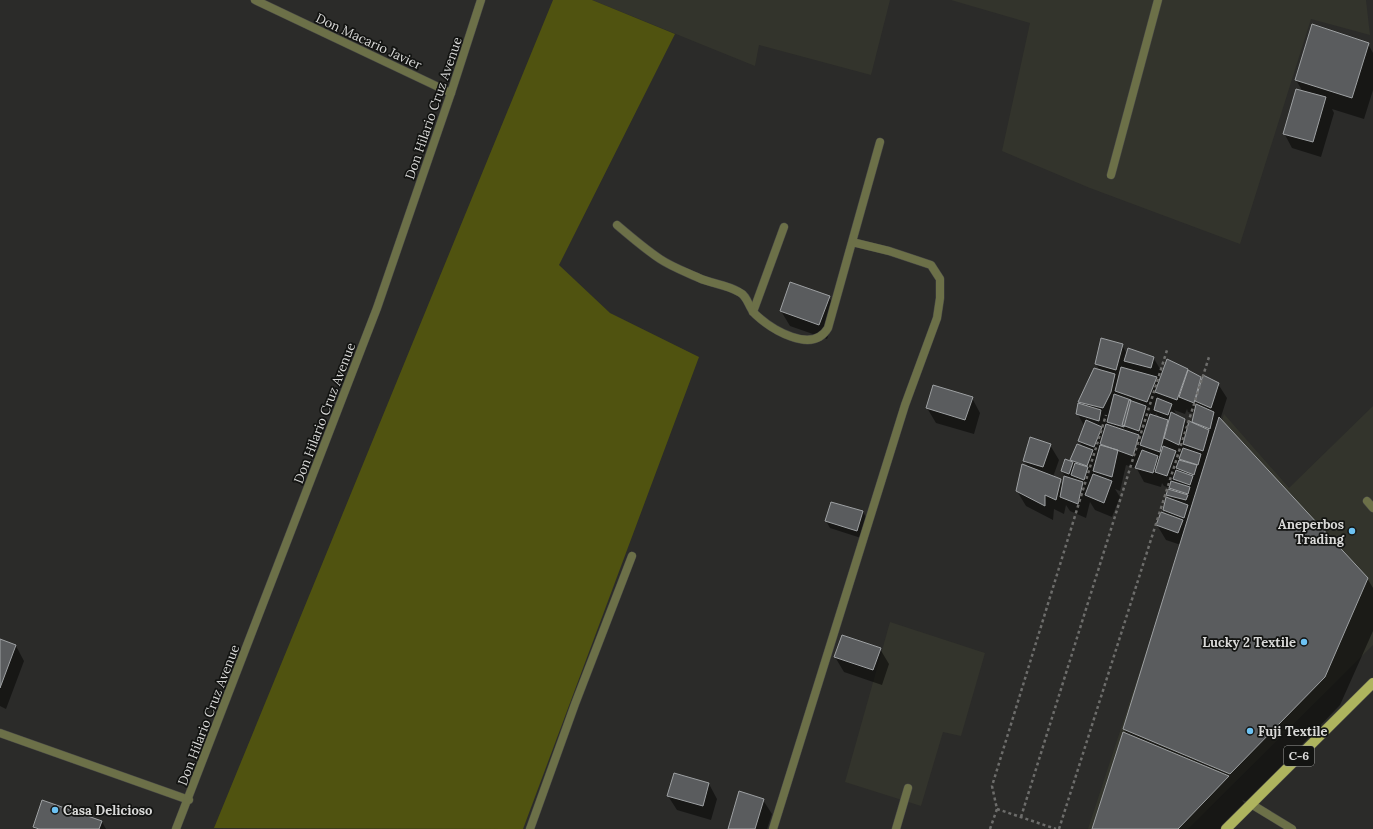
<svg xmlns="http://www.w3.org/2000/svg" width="1373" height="829" font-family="Lora,serif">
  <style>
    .built { fill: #33342c }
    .green { fill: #505310 }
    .shadow { fill: #0007; fill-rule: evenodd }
    .building { fill: #5a5c5e; stroke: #9ea1a3 }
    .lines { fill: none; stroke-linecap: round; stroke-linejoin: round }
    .service-casing { stroke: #474745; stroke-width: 9 }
    .minor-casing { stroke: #474745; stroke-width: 9 }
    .tertiary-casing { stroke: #474745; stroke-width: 9 }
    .primary-casing { stroke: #474745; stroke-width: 11 }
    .path { stroke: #6d6d6b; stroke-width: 2.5; stroke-dasharray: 3 3; stroke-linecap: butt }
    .service { stroke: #6c7048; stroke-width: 8 }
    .minor { stroke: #6c7048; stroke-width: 8 }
    .tertiary { stroke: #6c7048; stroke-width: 8 }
    .primary { stroke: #aeb45e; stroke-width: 10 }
    .poi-dot { fill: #6dc2f3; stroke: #131412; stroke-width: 1.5 }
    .labels { text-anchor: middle; stroke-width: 3.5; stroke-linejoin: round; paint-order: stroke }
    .shield { fill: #131412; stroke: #9e9f9d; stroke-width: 1 }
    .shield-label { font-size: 12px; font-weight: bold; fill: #dadad9 }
    .street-label { font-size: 13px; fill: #dadad9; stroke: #131412 }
    .poi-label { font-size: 13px; font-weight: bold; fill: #dadad9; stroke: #131412; text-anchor: end }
  </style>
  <rect width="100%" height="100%" fill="#2b2b29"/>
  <!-- built -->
  <path class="built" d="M592,0H890L871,75L759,45L755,66Z
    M951,0H1366L1370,35L1311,19L1240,244L1090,188L1002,151L1030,23Z
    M1373,406V645L1188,829H1088L1224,414L1289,488Z
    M890,622L985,653L961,736L943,732L921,806L845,782Z"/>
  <!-- green -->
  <path class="green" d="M553,0H592L675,34L559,265L610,313L699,357L523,829L214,828Z"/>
  <!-- shadow -->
  <path class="shadow" d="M1368,44L1373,53V90L1364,119L1332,109L1334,113L1321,157L1292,148L1284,133L1303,92L1296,80Z
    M829,297L837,312L827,339L790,326L781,311Z
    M1122,345L1127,354L1153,357L1163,374L1187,369L1200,377L1202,381L1218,384L1227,398L1220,420L1367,578L1373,588V631L1340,705L1247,802L1242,800L1245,804L1221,829H1093L1127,735L1124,729L1181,545L1166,540L1157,525L1166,515L1164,510L1167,498L1170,500L1167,495L1172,491L1170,488L1164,486L1162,483L1161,487L1144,482L1137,469L1126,465L1120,491L1115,489L1120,497L1112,517L1095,510L1090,502L1086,518L1070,511L1066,505L1064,514L1054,509L1053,520L1026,506L1017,491L1029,468L1024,461L1050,445L1059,460L1053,477L1060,480L1063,486L1065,477L1062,471L1071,462L1077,445L1083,447L1079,441L1085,427L1077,413L1082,406L1079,402L1100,371L1096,364ZM1187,409L1188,412L1195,414L1192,424L1189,427L1184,419L1178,417L1174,410L1185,414ZM1156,413L1160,418L1155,416ZM1176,454L1181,456L1180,460Z
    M972,398L980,413L974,434L936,423L927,408Z
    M831,503L863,512L867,519L861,538L830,528L826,521Z
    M0,640L16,646L24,661L6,709L0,706Z
    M880,649L889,664L882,685L844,672L835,657Z
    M709,784L717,799L711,820L677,810L668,796Z
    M763,800L772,814L767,829H729Z
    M102,822L106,829H35L34,827Z"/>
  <!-- building -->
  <path class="building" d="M1312,24L1369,43L1352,98L1295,80Z
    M1296,89L1326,97L1313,142L1283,134Z
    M790,282L830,296L819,325L780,311Z
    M1101,338L1123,344L1116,370L1095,364Z
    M1128,348L1154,357L1151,368L1124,361Z
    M1167,359L1188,369L1177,400L1155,392Z
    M1121,367L1157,377L1147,402L1115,391Z
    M1094,368L1115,374L1111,392L1103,408L1078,402Z
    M1188,370L1201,377L1194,403L1179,397Z
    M1203,375L1219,383L1211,408L1195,401Z
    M933,385L973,397L965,420L926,408Z
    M1114,394L1131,400L1124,427L1107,422Z
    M1157,398L1172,404L1168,415L1154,410Z
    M1129,400L1146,406L1139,431L1122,425Z
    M1078,403L1101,410L1099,421L1076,414Z
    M1196,404L1214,412L1210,429L1192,422Z
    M1171,412L1185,419L1179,445L1164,438Z
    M1150,414L1168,420L1160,452L1140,445Z
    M1219,417L1368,578L1325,677L1230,774L1123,729Z
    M1086,420L1102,427L1094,447L1078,441Z
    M1189,421L1209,430L1203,451L1183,444Z
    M1106,424L1139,435L1133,456L1100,444Z
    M1030,437L1051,444L1043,467L1023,461Z
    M1077,444L1093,450L1087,466L1070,460Z
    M1100,445L1118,450L1112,477L1093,471Z
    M1163,446L1176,451L1167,476L1155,472Z
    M1183,448L1201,454L1198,465L1179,459Z
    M1142,450L1158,456L1153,473L1135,468Z
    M1065,459L1073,462L1069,474L1061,471Z
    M1179,460L1197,465L1194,475L1176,468Z
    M1075,463L1088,467L1084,480L1071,475Z
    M1022,464L1061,479L1056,500L1045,495V506L1016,491Z
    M1176,470L1193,476L1190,485L1173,479Z
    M1093,474L1112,481L1104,503L1085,495Z
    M1064,476L1083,482L1078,504L1060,497Z
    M1171,481L1190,487L1188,494L1169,488Z
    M1168,489L1188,495L1186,500L1166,495Z
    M1166,497L1188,505L1184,518L1163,510Z
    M831,502L863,511L857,531L825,521Z
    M1161,512L1183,520L1178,533L1156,525Z
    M842,635L881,648L873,670L834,657Z
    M0,639L16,645L0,688Z
    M1123,732L1229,776L1178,829H1092Z
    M674,773L709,783L703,806L667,796Z
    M739,791L764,799L755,829H728Z
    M42,800L102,821L99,829H39L33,827Z"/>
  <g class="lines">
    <!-- service casing -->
    <g class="service-casing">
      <path id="service" d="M1111,175L1158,0
        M753,312L784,227
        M1367,501L1373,508
        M1251,804L1292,829
        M896,829L908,788"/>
    </g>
    <!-- minor casing -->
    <g class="minor-casing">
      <path id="minor" d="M255,0L451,93
        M617,225C631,237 645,249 660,259C672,267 686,272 699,278C712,284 726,284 739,292C748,296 748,307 755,314C771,329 812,355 828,328L852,242
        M0,733L189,800
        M530,829L575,704L632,556
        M773,829L905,405L937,318L940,298V279L931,265L889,251L852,242L880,142"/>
    </g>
    <!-- tertiary casing -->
    <g class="tertiary-casing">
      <path id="tertiary" d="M176,829L377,308L451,93L481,0"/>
    </g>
    <!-- primary casing -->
    <g class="primary-casing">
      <path id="primary" d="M1226,829L1373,683"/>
    </g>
    <!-- path -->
    <path class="path" d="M997,809L1056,829
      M1021,817L1167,350
      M990,829L997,809L992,786L1106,415
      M1059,829L1209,357"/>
    <!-- service -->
    <use href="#service" class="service"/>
    <!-- minor -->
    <use href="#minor" class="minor"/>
    <!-- tertiary -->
    <use href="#tertiary" class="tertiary"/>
    <!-- primary -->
    <use href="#primary" class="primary"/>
  </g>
  <!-- markers -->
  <g class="poi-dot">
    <circle cx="1352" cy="531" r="4"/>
    <circle cx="1304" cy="642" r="4"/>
    <circle cx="1250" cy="731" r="4"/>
    <circle cx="55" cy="810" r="4"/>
  </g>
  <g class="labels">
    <!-- shield labels -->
    <rect class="shield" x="1284" y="746" width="30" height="20" rx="3"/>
    <g class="shield-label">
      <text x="1299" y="760">C-6</text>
    </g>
    <!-- street labels -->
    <g class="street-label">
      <text transform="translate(369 41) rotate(25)" y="5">Don Macario Javier</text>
      <text transform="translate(433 108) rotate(-71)" y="5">Don Hilario Cruz Avenue</text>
      <text transform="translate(324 413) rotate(-69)" y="5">Don Hilario Cruz Avenue</text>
      <text transform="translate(208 715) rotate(-69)" y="5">Don Hilario Cruz Avenue</text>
    </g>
    <!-- poi labels -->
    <g class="poi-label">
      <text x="1344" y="529">Aneperbos<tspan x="1344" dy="15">Trading</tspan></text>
      <text x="1296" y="647">Lucky 2 Textile</text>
      <text x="1258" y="736" text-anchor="start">Fuji Textile</text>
      <text x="63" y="815" text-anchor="start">Casa Delicioso</text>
    </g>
  </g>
</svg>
